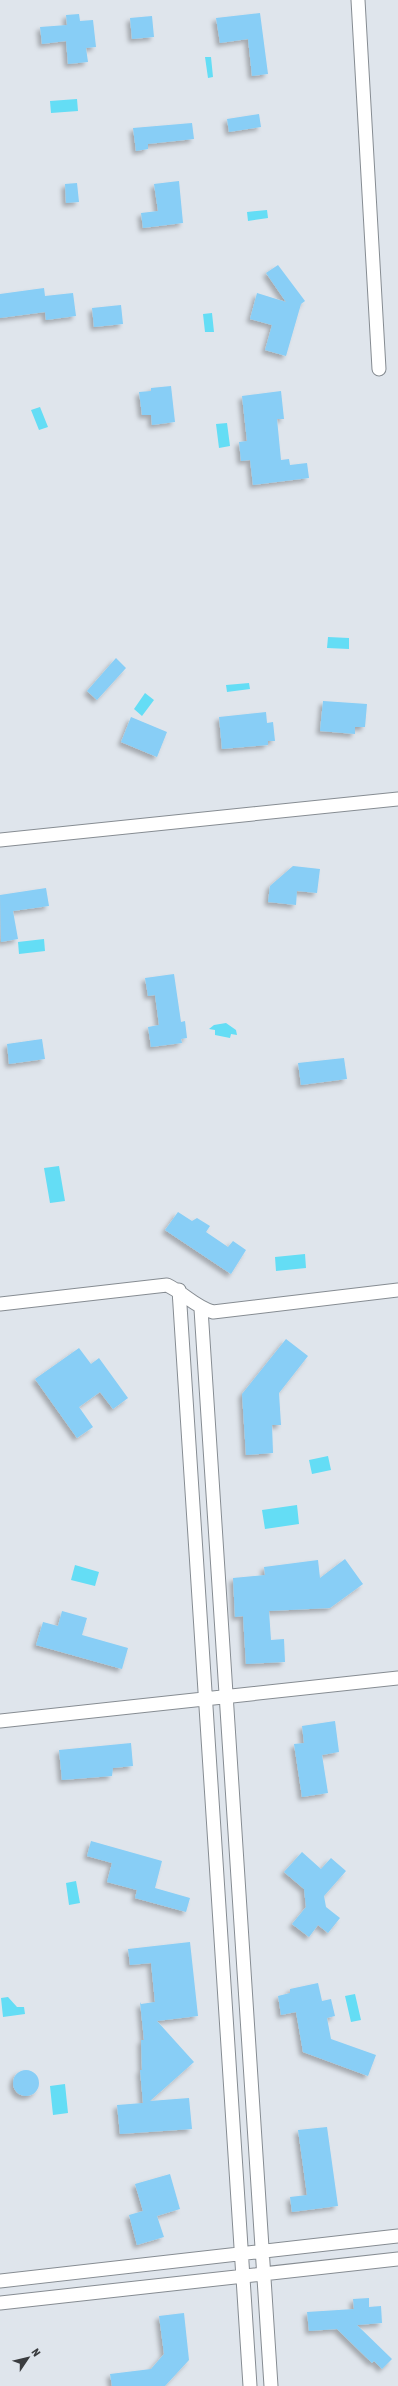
<svg xmlns="http://www.w3.org/2000/svg" width="398" height="2386" font-family="'Asap Condensed',sans-serif">
  <style>
    .water { fill: #64ddf5 }
    .building { fill: #88cef6; filter: url(#shadow) }
    .lines { fill: none; stroke-linecap: round; stroke-linejoin: round }
    .minor-casing { stroke: #868c92; stroke-width: 15 }
    .minor { stroke: #fff; stroke-width: 13 }
  </style>
  <defs>
    <filter id="shadow"><feDropShadow dx="-3.5" dy="3.5" stdDeviation="2" flood-color="#0004"/></filter>
  </defs>
  <rect width="100%" height="100%" fill="#dfe5ec"/>
  <!-- water -->
  <path class="water" d="M205,57H211L213,77L208,78Z
    M77,99L78,111L51,113L50,101Z
    M267,210L268,218L248,221L247,212Z
    M212,313L214,332H205L203,314Z
    M40,407L48,427L39,430L31,410Z
    M227,423L230,446L219,448L216,424Z
    M328,637L349,638V649L327,648Z
    M249,683L250,689L227,692L226,685Z
    M145,693L154,700L142,716L134,709Z
    M44,939L45,951L19,954L18,942Z
    M226,1023L236,1030L237,1035L231,1034L230,1038L215,1035V1030L209,1029L214,1025Z
    M59,1166L65,1201L50,1203L44,1168Z
    M305,1254L306,1268L276,1271L275,1257Z
    M328,1456L331,1470L312,1474L309,1460Z
    M297,1505L299,1524L265,1529L262,1510Z
    M75,1565L99,1572L95,1586L71,1580Z
    M76,1881L80,1903L69,1905L66,1883Z
    M355,1994L361,2020L351,2022L345,1996Z
    M8,1997L17,2007H24L25,2014L3,2017L1,1998Z
    M65,2084L68,2113L53,2115L50,2086Z"/>
  <!-- building -->
  <path class="building" d="M260,13L268,74L252,76L248,39L220,43L216,18Z
    M79,14L80,21L93,20L96,47L86,48L88,62L68,64L66,41L42,44L40,27L67,25L66,15Z
    M152,16L154,37L132,39L130,18Z
    M259,114L261,127L229,132L227,119Z
    M192,123L194,139L148,144V149L136,151L133,128Z
    M179,181L183,223L143,228L141,213L158,211L154,184Z
    M77,183L79,202L66,203L65,184Z
    M278,265L305,301L301,304L286,356L265,350L272,325L250,319L257,293L286,302L266,273Z
    M44,288L45,296L73,293L76,316L46,320L45,312L0,318V294Z
    M121,305L123,324L94,327L92,308Z
    M171,386L175,422L152,425L151,415H142L139,392L151,391V388Z
    M281,391L284,419H277L281,460L289,459L290,465L307,463L309,478L253,485L250,460L241,461L239,442L247,441L242,396Z
    M116,658L126,668L97,700L87,691Z
    M323,701L367,704L365,727H355V734L320,731Z
    M266,712L267,723L273,722L275,741H268V745L222,749L219,717Z
    M131,717L167,732L157,757L121,742Z
    M293,866L320,869L317,893L297,891L296,905L268,902L270,886Z
    M46,888L49,906L13,911L18,939L1,942L0,895Z
    M174,974L181,1022L185,1021L187,1038L181,1039L182,1043L151,1047L148,1027L159,1025L155,995L148,996L145,978Z
    M42,1039L45,1059L9,1064L7,1044Z
    M344,1058L347,1079L301,1085L298,1063Z
    M178,1212L192,1221L197,1218L210,1226L206,1232L228,1247L233,1241L246,1250L231,1274L165,1230Z
    M286,1339L308,1356L279,1393L281,1425H272L273,1453L246,1455L242,1394Z
    M79,1348L91,1364L99,1358L128,1398L113,1409L100,1392L79,1407L93,1427L77,1438L35,1379Z
    M345,1559L363,1584L330,1608L269,1611L271,1640L284,1639L285,1662L246,1664L243,1616L235,1617L233,1578L265,1575L264,1567L318,1560L320,1578Z
    M62,1611L87,1618L82,1635L128,1648L122,1669L36,1645L43,1622L58,1626Z
    M335,1721L339,1752L322,1755L328,1793L302,1797L294,1744L304,1743L302,1726Z
    M131,1743L133,1766L113,1768L112,1776L62,1780L59,1750Z
    M91,1841L162,1861L155,1888L190,1898L186,1912L135,1898L137,1890L107,1882L112,1863L87,1856Z
    M302,1852L321,1869L331,1858L346,1871L324,1896L326,1907L340,1918L328,1933L318,1925L309,1937L292,1924L306,1907L304,1889L284,1872Z
    M190,1942L198,2016L157,2021L194,2062L150,2101L189,2098L192,2129L120,2134L117,2105L143,2103L140,2070H142L141,2040H144L140,2002L141,2004L155,2002L151,1963L130,1965L128,1949Z
    M318,1983L322,2001L331,1999L335,2016L327,2018L331,2039L376,2055L368,2076L303,2052L296,2012L281,2015L278,1996L290,1993V1989Z
    M13 2083a13 13 0 1 1 26 0a13 13 0 1 1-26 0Z
    M327,2127L338,2206L292,2212L290,2197L307,2195L298,2130Z
    M170,2174L180,2209L157,2216L164,2237L137,2245L129,2215L143,2211L135,2184Z
    M369,2298V2307L381,2306L382,2323L357,2325L392,2359L382,2369L374,2361L372,2363L337,2329L309,2331L307,2312L354,2309L353,2299Z
    M184,2313L189,2360L165,2386H112L110,2374L151,2369L164,2354L159,2316Z"/>
  <g class="lines">
    <!-- minor casing -->
    <g class="minor-casing">
      <path id="minor" d="M358,0L379,369
        M0,840L398,799
        M179,1290L250,2386
        M0,1304L167,1285C184,1293 195,1307 213,1312L398,1290
        M201,1309L271,2386
        M0,1721L398,1678
        M0,2281L398,2236
        M0,2303L398,2259"/>
    </g>
    <!-- minor -->
    <use href="#minor" class="minor"/>
  </g>
  <!-- north arrow -->
  <g transform="translate(28 2358) rotate(55)" stroke="#dfe5ec" stroke-width="3" paint-order="stroke">
  <path d="M0-3L7 15L0 10L-7 15Z" fill="#3a3c3f"/>
  <text y="-6" font-size="11" font-weight="bold" text-anchor="middle" fill="#3a3c3f">N</text>
  </g>
</svg>
